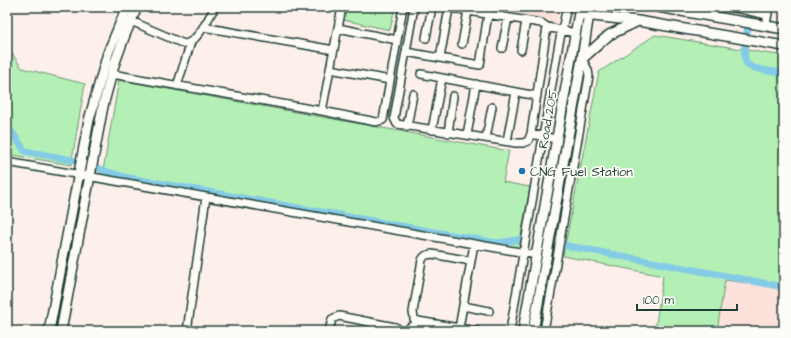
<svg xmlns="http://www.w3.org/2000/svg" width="791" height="338" font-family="'Architects Daughter',sans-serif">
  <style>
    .built { fill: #fde2db }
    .green { fill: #b4f0b5; stroke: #6a9674 }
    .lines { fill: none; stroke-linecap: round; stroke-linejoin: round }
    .canal { stroke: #84cbe5; stroke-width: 7 }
    .street-casing { stroke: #1f3d34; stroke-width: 10 }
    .secondary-casing { stroke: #1f3d34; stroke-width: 12 }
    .street { stroke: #fdfcf7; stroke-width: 7 }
    .secondary { stroke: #fdfcf7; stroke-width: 9 }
    .poi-dot { fill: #1f6fb2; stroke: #fdfcf7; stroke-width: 1.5 }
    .labels { text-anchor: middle; stroke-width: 3.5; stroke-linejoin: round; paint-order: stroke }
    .street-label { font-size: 13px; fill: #1f3d34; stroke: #fdfcf7 }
    .poi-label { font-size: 13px; fill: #1f3d34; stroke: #fdfcf7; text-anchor: start }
  </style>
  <rect width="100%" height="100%" fill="#fdf0ea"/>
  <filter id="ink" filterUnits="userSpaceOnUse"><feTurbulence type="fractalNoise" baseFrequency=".025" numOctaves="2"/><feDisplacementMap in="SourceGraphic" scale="8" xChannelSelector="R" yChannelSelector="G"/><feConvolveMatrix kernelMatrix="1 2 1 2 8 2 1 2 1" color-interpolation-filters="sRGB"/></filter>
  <g filter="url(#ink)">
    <!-- built -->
    <path class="built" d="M472,7H558L557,24Z
      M725,280L784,288V331H717Z"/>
    <!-- green -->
    <path class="green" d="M346,7H395L390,30L343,20Z
      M655,35L784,56V288L725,280L717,331H655L663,276L563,256L599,72Z
      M7,46L22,68L85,84L71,165L7,154Z
      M119,80L509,151L503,182L530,187L518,252L102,176Z"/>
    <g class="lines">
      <!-- canal -->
      <path class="canal" d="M752,7C750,19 739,57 748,65C753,70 776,72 784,73
        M7,125L25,151L72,160L124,177L497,243L523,239
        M563,245L784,287"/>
      <!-- street casing -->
      <g class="street-casing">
        <path id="street" d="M414,7L394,118L397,124L516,143H523L528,141L531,134L556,139
          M444,7L541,23L547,27L575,33
          M731,7L767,15
          M131,21L184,44C197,44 209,17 215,7
          M766,25L769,7
          M203,27L334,50
          M338,28L397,40
          M426,38L432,7
          M462,44L468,11
          M502,48L508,18
          M521,50L526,21
          M406,52L480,65L488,14
          M440,58L449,8
          M330,69L390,80
          M112,74L322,111L342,7
          M421,74L537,96
          M177,86L191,42
          M322,111L376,122L383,120L403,7
          M407,127L413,94
          M432,130L442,78
          M448,133L453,96
          M531,134L547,27
          M467,135L476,84
          M486,138L492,107
          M507,141L516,92
          M7,162L537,255
          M471,261L474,244
          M463,306L489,311
          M459,328L471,261L432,254C427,255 424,255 422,260L413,312L414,319L418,321L477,331
          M187,331L206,197
          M329,331L332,319L339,316L395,327L397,328L399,331
          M409,331L410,327L412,326L440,331
          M510,331L559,43L567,7
          M544,331L589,76L588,70L582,59"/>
      </g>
      <!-- secondary casing -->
      <g class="secondary-casing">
        <path id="secondary" d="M658,7L784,29
          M584,15L638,21L784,46
          M582,59L609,35L638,21
          M49,331L89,120L108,53L127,7
          M61,331L103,106L114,65L125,35L137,7
          M523,331L580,7
          M533,331L582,59L590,7"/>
      </g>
      <!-- street -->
      <use href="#street" class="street"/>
      <!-- secondary -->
      <use href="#secondary" class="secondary"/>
    </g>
  </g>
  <!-- markers -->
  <circle class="poi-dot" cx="522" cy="171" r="4"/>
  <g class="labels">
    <!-- street labels -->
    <g class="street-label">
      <text transform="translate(547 119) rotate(-80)" y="5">Road 205</text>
    </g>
    <!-- poi labels -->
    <g class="poi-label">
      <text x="530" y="176">CNG Fuel Station</text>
    </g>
  </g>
  <!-- margin -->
  <rect width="791" height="338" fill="none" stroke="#fdfcf7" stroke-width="24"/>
  <rect x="12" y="12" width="767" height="314" fill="none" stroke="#1f3d34" stroke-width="1.5" filter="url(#ink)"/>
  <!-- scale -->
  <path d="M637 304v6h100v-6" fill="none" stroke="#1f3d34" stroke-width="2"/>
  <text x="643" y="304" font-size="12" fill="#1f3d34" stroke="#fdfcf7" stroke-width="3" paint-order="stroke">100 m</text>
</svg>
